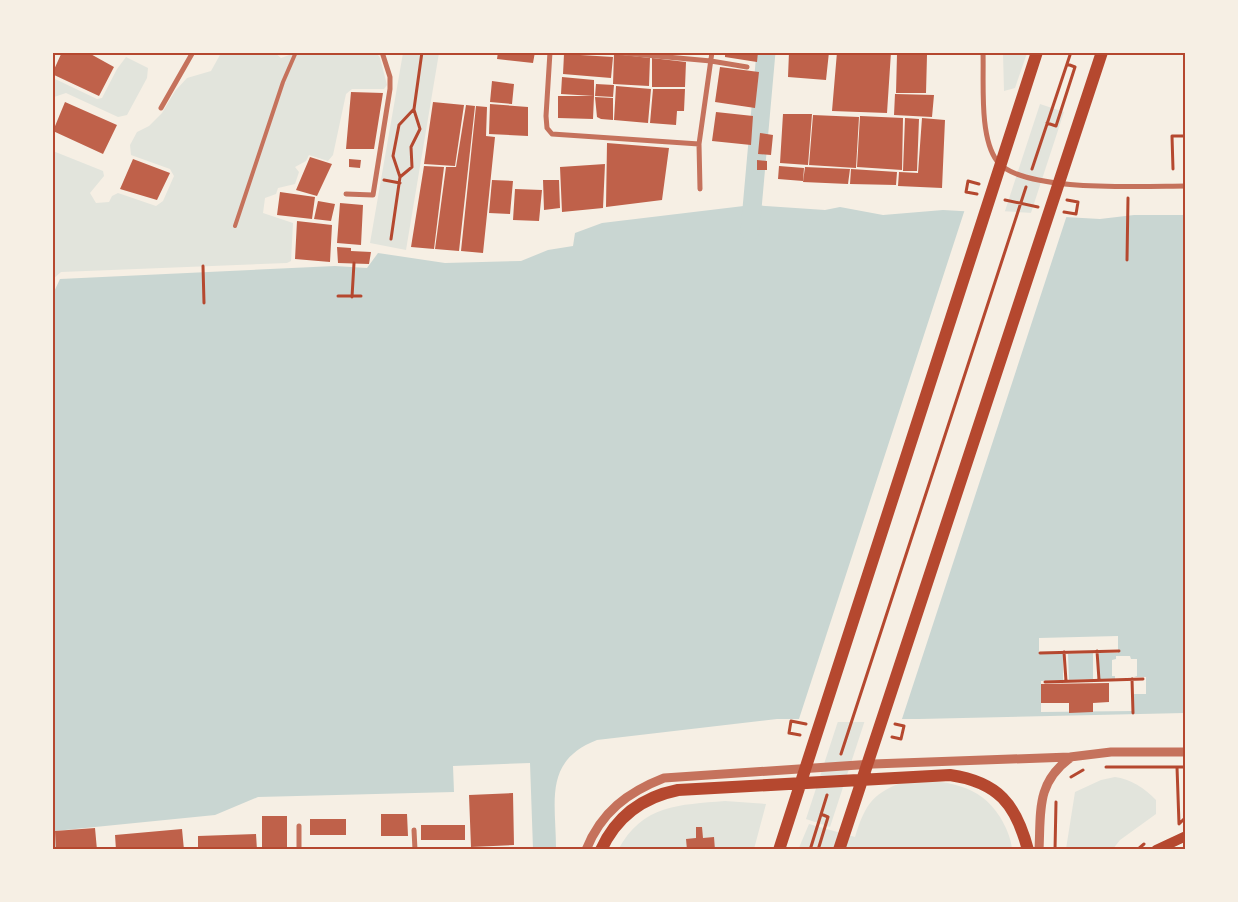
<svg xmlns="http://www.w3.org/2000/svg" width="1238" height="902" font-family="Poppins,sans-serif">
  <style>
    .green { fill: #e2e4dc }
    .water { fill: #c9d6d2 }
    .pier { fill: #f6efe4; fill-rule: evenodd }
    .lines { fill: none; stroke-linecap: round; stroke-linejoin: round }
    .canal { stroke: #c9d6d2; stroke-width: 19 }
    .building { fill: #bf614a }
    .path { stroke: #b5482f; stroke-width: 3 }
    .service { stroke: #c5725c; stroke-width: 4 }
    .minor { stroke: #c5725c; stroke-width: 5 }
    .tertiary { stroke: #c5725c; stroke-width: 9 }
    .secondary { stroke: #b5482f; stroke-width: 10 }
    .primary { stroke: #b5482f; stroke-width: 12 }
    .neatline { fill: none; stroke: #b5482f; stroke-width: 2 }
  </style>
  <rect width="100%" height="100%" fill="#f6efe4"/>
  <!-- green -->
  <path class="green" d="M376,52L380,58L387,85L384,89H352L346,94L333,155L328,161L309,155L306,161L295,167L299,172L295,184L278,188L276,194L265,198L263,213L293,223L291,261L287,263L61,272L53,279V151L103,171L104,176L90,193L96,203L109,202L112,196L118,193L156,206L163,201L174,176L170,169L131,155L130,145L137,132L149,126L162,113L175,91L187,78L211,71L221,53H275L281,58L295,53Z
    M403,53H439L406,250L370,243Z
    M1003,53H1027L1015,88L1004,91Z
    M126,57L148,68L147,78L127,115L118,117L66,93L54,97L53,100V78L97,99L102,98L117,69Z
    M1040,104L1064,112L830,827L806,819Z
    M1115,777C1130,779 1145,788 1156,800V814L1120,840L1113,849H1066L1075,792L1101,780Z
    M908,780C944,780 980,784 1000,817C1006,827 1011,838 1012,849L798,850L809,824L855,837C866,802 873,793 908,780Z
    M725,801L766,804L754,849L618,850C643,804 679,805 725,801Z"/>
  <!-- water -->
  <path class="water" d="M752,205L825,210L840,207L883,215L943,210L1100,219L1134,215H1185V713L919,719H777L597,740C543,761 556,801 556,849H533L530,763L453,766L454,792L258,797L215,815L55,831L56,849L53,850L52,296L60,279L335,266L367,268L378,253L445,263L521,261L548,250L573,246L575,233L602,223Z"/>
  <!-- pier -->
  <path class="pier" d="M965,209L1067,215L901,722H798Z
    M1118,636V653H1099V680L1115,679V676H1112V660L1116,659V656H1130L1131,659H1137V676L1134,677H1146V694H1134V711L1041,712V681L1063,680V653H1039V638ZM1093,653V679L1069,680L1068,654Z"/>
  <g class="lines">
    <!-- canal -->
    <path class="canal" d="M750,231L766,52"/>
  </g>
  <!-- building -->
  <path class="building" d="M62,52H87L114,67L99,96L52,74Z
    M498,52H535L533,63L497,59Z
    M725,52H758L757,62L725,57Z
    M789,52H829L826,80L788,77Z
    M837,52H891L887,113L832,111Z
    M564,54L613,57L611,78L563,74Z
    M614,54L650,58L649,86L613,84Z
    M897,54L927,55L926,93H896Z
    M652,58L686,62L685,87H652Z
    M720,67L759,72L755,108L715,102Z
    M562,77L594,80V96L561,94Z
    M492,81L514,84L512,104L490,102Z
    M596,84L614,85L613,97L595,96Z
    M616,86L651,89L648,123L614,120Z
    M653,89H685L684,111H677L676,125L650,123Z
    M351,92L383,93L374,149H346Z
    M895,94L934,95L932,117L894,115Z
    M558,96H594L593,119L558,118Z
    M595,97L613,98V120L601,119L597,117Z
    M65,102L117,125L103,154L53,131Z
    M433,102L464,105L455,166L424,164Z
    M490,104L528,107V136L489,134Z
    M466,105L475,106L459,251L435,249L446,167H456Z
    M476,106L487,107L486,136L495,137L483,253L461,251Z
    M716,112L753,116L751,145L712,141Z
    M783,114H812L808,165L780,163Z
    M813,115L859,117L856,168L809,165Z
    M860,116L903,118L902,170L857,167Z
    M905,118L919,119L917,171H903Z
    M922,118L945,120L942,188L898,186L899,172L918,173Z
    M760,133L773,135L771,155L758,154Z
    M607,143L669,148L662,200L606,207Z
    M310,157L332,164L317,196L296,190Z
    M133,159L170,173L157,200L120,189Z
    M349,159L361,160L360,168L349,167Z
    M757,160L767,161V170H757Z
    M605,164L603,208L562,212L560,167Z
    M424,166L444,167L434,249L411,247Z
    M779,166L804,168L803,181L778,179Z
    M805,167L850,169L848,184L803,182Z
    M851,169L897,172L896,185L850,184Z
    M492,180L513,181L510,214L489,213Z
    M543,180H559L560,208L544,210Z
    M515,189L542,190L539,221L513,220Z
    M280,192L315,197L312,219L277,215Z
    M318,201L335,204L331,221L314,219Z
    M340,203L363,205L361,245L337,243Z
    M297,221L332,225L330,262L295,259Z
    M337,247L351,248V251L371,252L369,264L338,263Z
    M1109,683V702L1093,703V712L1069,713V703H1041V684Z
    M513,793L514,845L471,847L469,795Z
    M381,814H407L408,836H381Z
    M262,816H287V850H262Z
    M310,819H346V835H310Z
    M421,825H465V840H421Z
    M696,827H702L703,838L714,837L715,850H687L686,839L696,838Z
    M95,828L97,850H56L55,831Z
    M182,829L184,850H116L115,835Z
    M256,834L257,850H198V836Z"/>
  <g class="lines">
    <!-- path -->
    <path class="path" d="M1047,123L1056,126L1075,67L1067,64
      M1032,169L1071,52
      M1173,169L1172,136H1186
      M400,177L412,167L411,147L420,129L414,110
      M384,180L400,183
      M977,194L966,192L968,181L979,184
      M1005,200L1038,207
      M1064,212L1076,214L1078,202L1067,200
      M391,239L400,177L393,156L399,125L414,109L422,52
      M1127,260L1128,198
      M203,266L204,303
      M338,296H361
      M352,297L354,263
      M1097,651L1099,680
      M1064,652L1066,681
      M1040,653L1119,651
      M1132,679L1133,713
      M1045,682L1143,679
      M800,735L789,733L791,721L806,724
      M892,737L901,739L904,726L895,724
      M841,754L1026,187
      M1106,767H1185
      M1177,767L1179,824
      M1071,777L1083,770
      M1180,823L1186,817
      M810,850L827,795
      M818,850L828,817L821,814
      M1055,850L1056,802
      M1137,850L1144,844"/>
    <!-- service -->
    <path class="service" d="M235,226L283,82L296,52"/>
    <!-- minor -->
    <path class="minor" d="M550,52L546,116L547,128L552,134L699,144
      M612,52L711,61L747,67
      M983,52C984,82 979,137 997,161C1021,193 1145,186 1186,186
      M161,108L193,52
      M700,189L699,144L712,52
      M346,194L373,195L390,89V77L382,52
      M299,826V850
      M414,830L415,850"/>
    <!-- tertiary -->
    <path class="tertiary" d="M586,850C601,812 628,792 664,778L873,764L1070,757L1111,752H1186
      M1039,850C1041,811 1036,783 1070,758"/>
    <!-- secondary -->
    <path class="secondary" d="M1156,850L1186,836"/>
    <!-- primary -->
    <path class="primary" d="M601,850C616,817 643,797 678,790L950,775C998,782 1016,804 1028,850
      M779,850L1037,52
      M839,850L1102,52"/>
  </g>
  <!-- border -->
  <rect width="1238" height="902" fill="none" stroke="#f6efe4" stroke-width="108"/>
  <rect x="54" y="54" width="1130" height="794" class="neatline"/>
</svg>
